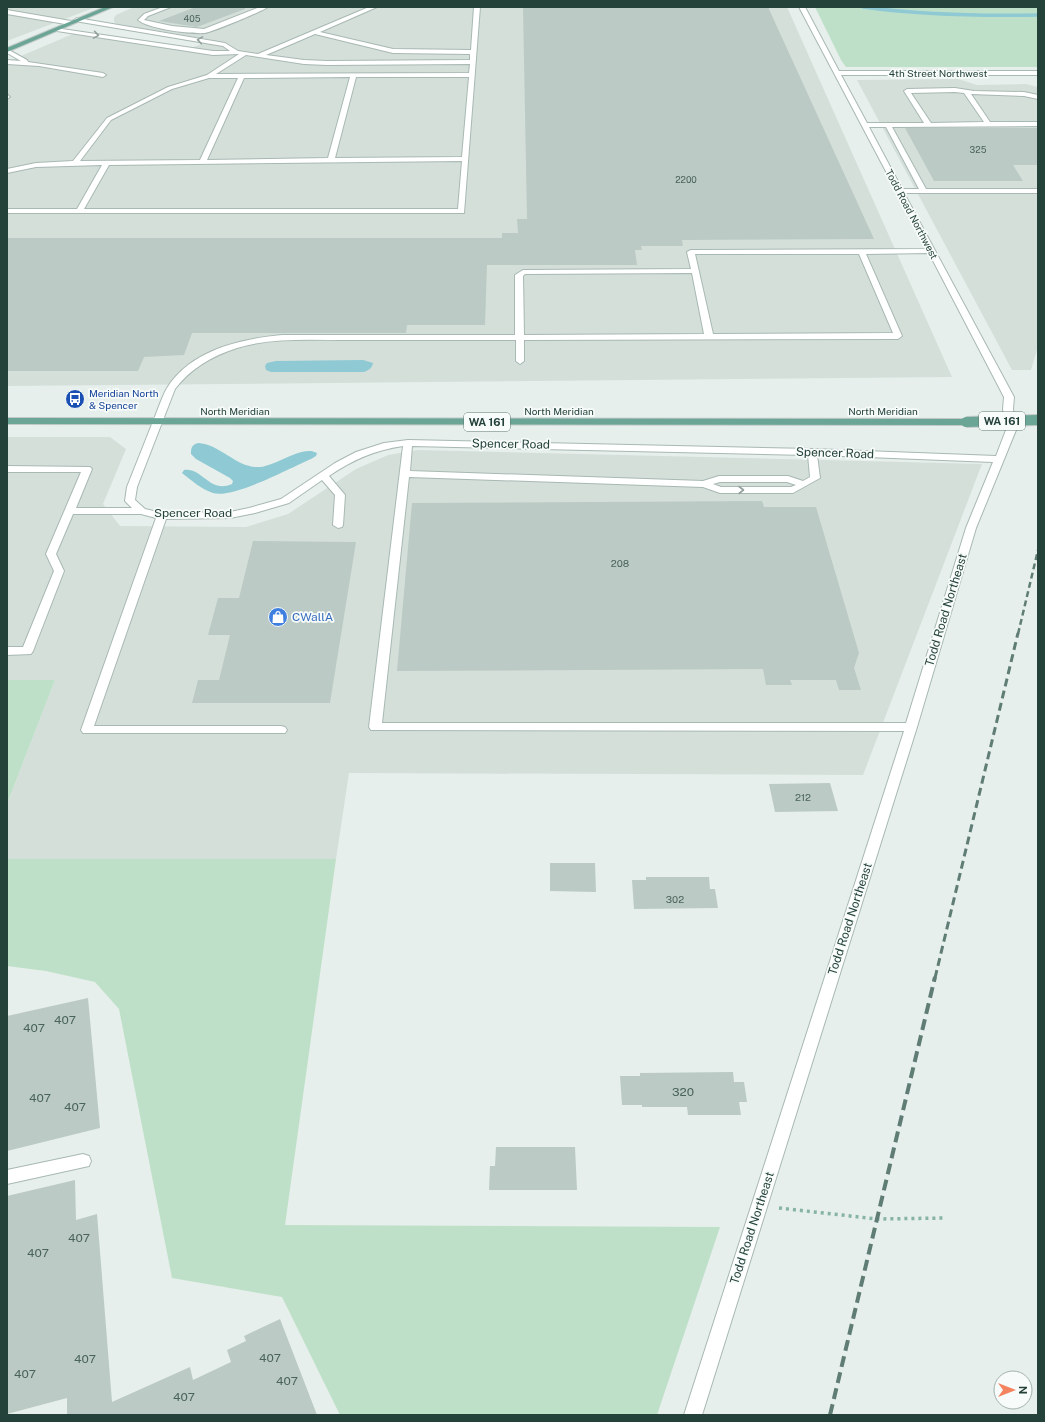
<svg xmlns="http://www.w3.org/2000/svg" width="1045" height="1422" font-family="'Public Sans',sans-serif">
  <style>
    .built { fill: #d4dfda }
    .green { fill: #bfe0c8 }
    .water { fill: #8ec9d4 }
    .lines { fill: none; stroke-linecap: round; stroke-linejoin: round }
    .stream { stroke: #8ec9d4; stroke-width: 3.5 }
    .building { fill: #bbcac4 }
    .minor-casing { stroke: #a8b8b2; stroke-width: 2 }
    .major-casing { stroke: #c2cac8; stroke-width: 2 }
    .path { stroke: #86b3a5; stroke-width: 3.5; stroke-dasharray: 3 4; stroke-linecap: butt }
    .minor { fill: #fff; fill-rule: evenodd }
    .major { fill: #6aa596; fill-rule: evenodd }
    .rail-far2 { stroke: #5f7d75; stroke-width: 2.5; stroke-dasharray: 6 3.5; stroke-linecap: butt }
    .rail-far1 { stroke: #5f7d75; stroke-width: 3; stroke-dasharray: 8 4.5; stroke-linecap: butt }
    .rail { stroke: #5f7d75; stroke-width: 4; stroke-dasharray: 11 5.5; stroke-linecap: butt }
    .major-bridge-casing { stroke: #c2cac8; stroke-width: 12; stroke-linecap: butt }
    .major-bridge { stroke: #6aa596; stroke-width: 10 }
    .oneway { stroke: #92a09c }
    .labels { text-anchor: middle; stroke-width: 3.5; stroke-linejoin: round; paint-order: stroke }
    .far-number-label { font-size: 9px; fill: #4a645c }
    .far-street-label { font-size: 10px; fill: #24423a; stroke: #f7fbf9 }
    .far-transit-label { font-size: 10px; fill: #164399; stroke: #f7fbf9; text-anchor: start }
    .number-label { font-size: 10px; fill: #4a645c }
    .shield { fill: #f7fbf9; stroke: #637a73; stroke-width: 1 }
    .shield-label { font-size: 11px; font-weight: bold; fill: #24423a }
    .street-label { font-size: 12px; fill: #24423a; stroke: #f7fbf9 }
    .shop-label { font-size: 12px; fill: #366cbe; stroke: #f7fbf9; text-anchor: start }
    .near-number-label { font-size: 12px; fill: #4a645c }
  </style>
  <rect width="100%" height="100%" fill="#e6efeb"/>
  <!-- built -->
  <path class="built" d="M7,7H96L7,41Z
    M134,7H787L952,377L7,386V62L75,33L186,50L212,40L117,24L114,22V18L116,15Z
    M958,79L977,85L1026,84L1038,87V346L1031,370H1012L857,80Z
    M7,437H110L126,449L103,504L120,526L246,527L288,514L356,469L388,455L418,450L982,464L863,775L349,773L336,859H7V804L55,680H7Z"/>
  <!-- green -->
  <path class="green" d="M815,7H1038V67H846L841,60Z
    M7,680H55L7,804Z
    M7,859H336L285,1225L720,1227L657,1415H340L282,1297L172,1278L119,1009L95,982L46,971L7,966Z"/>
  <!-- water -->
  <path class="water" d="M363,360L373,363C372,368 369,370 364,372H271L266,370L265,366L267,363L276,361Z
    M198,443C220,444 237,468 258,467C276,467 302,444 317,453L316,456L311,459C290,468 233,499 213,493C201,489 191,480 182,473L184,470C202,467 210,494 232,484L233,481L230,478L196,459L191,454C191,447 192,445 198,443Z"/>
  <g class="lines">
    <!-- stream -->
    <path class="stream" d="M863,7C921,15 980,16 1038,15"/>
  </g>
  <!-- building -->
  <path class="building" d="M196,7H245V9L197,27L159,21Z
    M523,7H768L874,239L682,240L683,246H641L642,250H635L637,265H487L485,325H407L406,333H192L184,355L144,357L138,371H7V238H502V233H518L517,219H527Z
    M905,128H1038V165H1013L1023,181H934Z
    M762,501L764,507H816L859,653L854,668L861,690H839L836,680H790L792,685H766L763,669L397,671L412,503Z
    M253,541L356,542L330,703H192L198,680H219L230,635H208L218,598H239Z
    M830,783L838,811L775,812L769,784Z
    M550,863H595L596,892L550,891Z
    M646,877H709L710,889H715L718,908L634,909L632,880H646Z
    M88,998L100,1128L7,1151V1016Z
    M733,1072L734,1082H744L747,1102H739L741,1115H688L687,1107H642V1105H622L620,1076H640V1073Z
    M496,1147H575L577,1190H489L490,1166H495Z
    M75,1180L76,1220L97,1214L112,1402L190,1367L193,1380L231,1362L227,1350L246,1341L244,1336L280,1319L317,1415H67V1398L7,1414V1196Z"/>
  <g class="lines">
    <!-- minor casing -->
    <g class="minor-casing">
      <path id="minor" d="M163,7H171L148,16L144,20L172,26L204,29L260,7H268C261,12 212,32 205,33C190,34 149,29 138,20L144,14Z
        M369,7H377L320,32L393,49L471,50L474,7H480L464,213H7V209H77L102,165L36,167L7,173V169L36,163L73,161L107,118L168,87L207,75L239,54L213,55L57,31L55,30V28L213,51H230L223,46L75,21L74,20L77,18L225,43L238,51L258,54ZM315,34L393,53L470,54V60L327,61L304,60L266,55ZM246,55L304,64L327,65L470,64L469,73L216,74ZM350,77L328,158L207,160L244,78ZM356,77H469L462,157L335,158ZM209,78H238L200,160L80,161L111,120L172,89ZM462,161L458,209H84L109,165Z
        M799,7H805L839,71H1038V75H841L867,123H924L904,91L907,89L955,88L974,91L1024,92L1038,95V99L1024,96L971,94L990,122H1038V126L892,127L926,189H1038V193H904L1014,397L1013,409L1016,430L976,528L917,727L702,1415H684L904,731L371,730L369,727L403,446C375,450 352,460 329,476L345,495L343,525L342,527L338,528L333,525L335,495L322,480L289,503L255,513L230,518L166,519L94,726H281L285,727L287,730L285,733H83L81,730L156,518L141,514H73L56,554L64,571L33,651L31,654L7,655V647H23L54,571L46,554L81,472H7V466L90,467L92,469L76,508H132L125,501L127,487C136,464 145,442 154,419C158,409 162,397 167,388C191,350 240,339 282,335H515V275L523,270L691,269L687,252L691,250L927,249ZM955,92L964,93L984,122L931,123L911,93ZM869,127H886L919,189H902ZM929,253L1004,397L1003,409L1006,430L996,456L812,449L408,440L384,443L356,452L335,463L281,499L249,508L230,512L162,513L145,509L135,500L137,487L175,389C191,368 212,356 237,348C273,337 312,340 349,340C404,340 460,340 516,340V361L520,364L524,361V340L898,339L902,336L866,254ZM695,254H859L893,333L713,334ZM692,273L704,334L524,335L523,276L525,274ZM412,446L808,455L810,477L803,481L788,476H719L703,481L410,471ZM817,455L993,462L966,528L906,723H382L409,477L703,487L720,493H793L820,478ZM720,482H787L796,485L791,487H721L713,484Z
        M7,10L71,21L74,23L71,25L7,14Z
        M7,49L27,60L28,62L103,73L106,75L103,77L39,66L7,64V60L21,61L7,53Z
        M7,94L10,97L7,99Z
        M83,1154L89,1156L91,1161L89,1166L7,1184V1170Z"/>
    </g>
    <!-- major casing -->
    <g class="major-casing">
      <path id="major" d="M105,7H113L7,52V48Z
        M7,418L966,419L971,422L966,425L7,424Z"/>
    </g>
    <!-- path -->
    <path class="path" d="M779,1208L877,1219L946,1218"/>
    <!-- minor -->
    <use href="#minor" class="minor"/>
    <!-- major -->
    <use href="#major" class="major"/>
    <!-- rail-far2 -->
    <path class="rail-far2" d="M1018,634L1038,550"/>
    <!-- rail-far1 -->
    <path class="rail-far1" d="M935,978L1018,633"/>
    <!-- rail -->
    <path class="rail" d="M830,1415L935,977"/>
    <!-- major-bridge casing -->
    <g class="major-bridge-casing">
      <path id="major-bridge" d="M966,422L1038,420"/>
    </g>
    <!-- major-bridge -->
    <use href="#major-bridge" class="major-bridge"/>
  </g>
  <!-- one-way arrows -->
  <defs><path id="oneway-chevron" d="M-2-3.5L2.5 0L-2 3.5" fill="none" stroke-width="1.6" stroke-linecap="round" stroke-linejoin="round"/></defs>
  <g class="oneway">
    <use href="#oneway-chevron" transform="translate(96 35) rotate(9)"/>
    <use href="#oneway-chevron" transform="translate(200 40) rotate(-171)"/>
    <use href="#oneway-chevron" transform="translate(741 490)"/>
  </g>
  <!-- icons -->
  <defs>
    <g id="bus-disc" transform="scale(1)"><circle r="9.5" fill="#1a4fb4" stroke="#f7fbf9"/><path d="M-5-6H5V4H4V6H2V4H-2V6H-4V4H-5ZM-3.5-4V0h7V-4ZM-3.5 1.2v1.5H-2V1.2ZM2 1.2v1.5H3.5V1.2Z" fill="#fff"/></g>
    <g id="shop-disc" transform="scale(1)"><circle r="9.5" fill="#3f7fe0" stroke="#f7fbf9"/><path d="M-5-2.5h2.3a2.7 3.5 0 0 1 5.4 0H5L5.5 6h-11ZM-1.5-2.5h3a1.5 2.3 0 0 0-3 0Z" fill="#fff"/></g>
  </defs>
  <g fill-rule="evenodd">
    <use href="#bus-disc" x="75" y="399"/>
    <use href="#shop-disc" x="278" y="617"/>
  </g>
  <g class="labels">
    <!-- far-number labels -->
    <g class="far-number-label">
      <text x="192" y="22">405</text>
      <text x="978" y="153">325</text>
      <text x="686" y="183">2200</text>
    </g>
    <!-- far-street labels -->
    <g class="far-street-label">
      <text x="938" y="77">4th Street Northwest</text>
      <text transform="translate(912 214) rotate(62)" y="4">Todd Road Northwest</text>
      <text x="235" y="415">North Meridian</text>
      <text x="559" y="415">North Meridian</text>
      <text x="883" y="415">North Meridian</text>
    </g>
    <!-- far-transit labels -->
    <g class="far-transit-label">
      <text x="89" y="397">Meridian North<tspan x="89" dy="12">&amp; Spencer</tspan></text>
    </g>
    <!-- number labels -->
    <g class="number-label">
      <text x="620" y="567">208</text>
      <text x="803" y="801">212</text>
      <text x="675" y="903">302</text>
    </g>
    <!-- shield labels -->
    <g class="shield">
      <rect x="979" y="412" width="46" height="18" rx="3"/>
      <rect x="464" y="413" width="46" height="18" rx="3"/>
    </g>
    <g class="shield-label">
      <text x="1002" y="425">WA 161</text>
      <text x="487" y="426">WA 161</text>
    </g>
    <!-- street labels -->
    <g class="street-label">
      <text transform="translate(511 444) rotate(1)" y="4">Spencer Road</text>
      <text transform="translate(835 453) rotate(2)" y="4">Spencer Road</text>
      <text x="193" y="517">Spencer Road</text>
      <text transform="translate(946 610) rotate(-73)" y="4">Todd Road Northeast</text>
      <text transform="translate(850 919) rotate(-72)" y="4">Todd Road Northeast</text>
      <text transform="translate(752 1228) rotate(-72)" y="4">Todd Road Northeast</text>
    </g>
    <!-- shop labels -->
    <g class="shop-label">
      <text x="292" y="621">CWallA</text>
    </g>
    <!-- near-number labels -->
    <g class="near-number-label">
      <text x="65" y="1024">407</text>
      <text x="34" y="1032">407</text>
      <text x="683" y="1096">320</text>
      <text x="40" y="1102">407</text>
      <text x="75" y="1111">407</text>
      <text x="79" y="1242">407</text>
      <text x="38" y="1257">407</text>
      <text x="270" y="1362">407</text>
      <text x="85" y="1363">407</text>
      <text x="25" y="1378">407</text>
      <text x="287" y="1385">407</text>
      <text x="184" y="1401">407</text>
    </g>
  </g>
  <!-- border -->
  <rect width="1045" height="1422" fill="none" stroke="#24423a" stroke-width="16"/>
  <!-- north arrow -->
  <g transform="translate(1013 1390) rotate(90)"><circle r="19" fill="#f7fbf9" stroke="#a3b1ad"/>
  <path d="M0-3L7 15L0 10L-7 15Z" fill="#f4845f"/>
  <text y="-6" font-size="11" font-weight="bold" text-anchor="middle" fill="#24423a">N</text>
  </g>
</svg>
